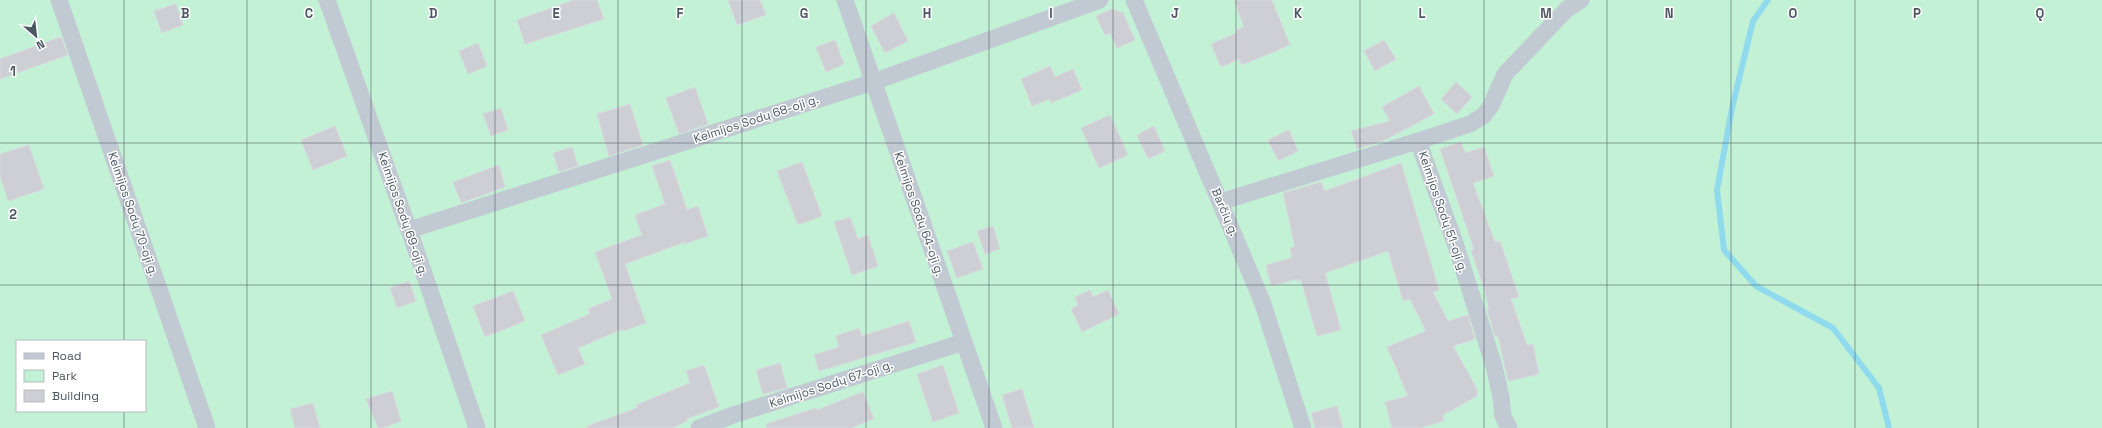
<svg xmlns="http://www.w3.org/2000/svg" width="2102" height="428" font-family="'Space Grotesk',sans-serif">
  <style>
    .green { fill: #c3f1d5; fill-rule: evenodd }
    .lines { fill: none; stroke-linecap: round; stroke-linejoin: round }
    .stream { stroke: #90daee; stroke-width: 6 }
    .building { fill: #cdcfd5; stroke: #d7d9de }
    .minor { stroke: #c1cad2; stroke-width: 17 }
    .grid { fill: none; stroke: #4a5661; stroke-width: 1; stroke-opacity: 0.55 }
    .labels { text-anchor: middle; stroke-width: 3; stroke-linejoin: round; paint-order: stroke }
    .street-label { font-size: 12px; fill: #4a5661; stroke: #fff }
    .grid-label { font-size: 13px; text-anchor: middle; font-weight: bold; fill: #4a5661; stroke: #fff; stroke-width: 3; stroke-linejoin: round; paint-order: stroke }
  </style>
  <rect width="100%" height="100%" fill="#f5f3f3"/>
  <!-- green -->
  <path class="green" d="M0,0H2102V428H0ZM17,341H145V411H17Z"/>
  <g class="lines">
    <!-- stream -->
    <path class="stream" d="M1768,0L1753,21L1732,108L1717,190L1724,250L1756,286L1833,328L1879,388L1889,428"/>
  </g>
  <!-- building -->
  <path class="building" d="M574,0H597L604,19L525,44L517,20Z
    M728,0H760L766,15L737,25Z
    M1234,0H1272L1290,45L1242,65L1239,59L1221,67L1211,44L1237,33L1236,30L1244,27Z
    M176,4L183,25L162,33L154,11Z
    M1112,9L1123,13L1135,40L1117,48L1110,33L1105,35L1096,16Z
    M894,13L908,41L885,53L871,26Z
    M61,37L68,55L0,79V59Z
    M835,40L844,64L826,72L816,47Z
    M1384,40L1396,59L1375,71L1364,51Z
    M478,43L487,66L468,74L459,51Z
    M1050,66L1055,77L1073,69L1082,90L1051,103L1050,99L1032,106L1021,79Z
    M1456,82L1472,97L1457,114L1441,99Z
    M1419,86L1434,114L1383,141L1357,149L1351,131L1390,121L1382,107Z
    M695,87L708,124L679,134L666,98Z
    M630,104L643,145L609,156L597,114Z
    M501,108L508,130L491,136L483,114Z
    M1110,115L1128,155L1099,168L1081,128Z
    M335,126L347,156L313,170L301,140Z
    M1154,126L1165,151L1148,159L1137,135Z
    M1289,130L1298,151L1278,161L1268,140Z
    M1461,142L1465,153L1484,147L1494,176L1473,183L1495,242L1500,241L1519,297L1511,299L1527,345L1533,344L1539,374L1508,381L1498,336L1495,337L1487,310L1489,309L1485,291L1471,251L1474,249L1440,149Z
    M29,145L44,189L8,201L0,176V154Z
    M572,147L578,166L559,172L553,153Z
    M670,160L687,210L698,206L708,236L685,244V242L625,264L646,323L623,331V329L578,348L585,364L558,375L541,335L590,314L588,309L612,299L595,252L642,235L635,215L665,204L652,166Z
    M802,162L822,216L798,225L777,171Z
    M1401,163L1439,290L1433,292L1448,321L1468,315L1475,339L1453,346L1477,389V396L1443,415L1444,421L1420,428H1392L1385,402L1408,396L1387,347L1426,331L1410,299L1403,301L1388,251L1325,273L1341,330L1317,336L1301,280L1297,281V279L1271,286L1266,265L1292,258L1290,248L1295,247L1283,193L1321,182L1325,191Z
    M499,165L505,187L461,203L453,182Z
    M850,217L858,239L868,235L878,266L852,275L834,222Z
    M993,226L1000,249L985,254L977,231Z
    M973,242L983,269L957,278L947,251Z
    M409,281L416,301L397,308L390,288Z
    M1090,290L1093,297L1108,290L1119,314L1082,332L1071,309L1078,305L1075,297Z
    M513,291L525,321L485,337L473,306Z
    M909,321L916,342L819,371L814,355L839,347L836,336L859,328L862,336Z
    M780,363L787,388L763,394L756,370Z
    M704,365L719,407L686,419L688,421L672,428H588L587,426L637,408L636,405L690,383L686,371Z
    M943,365L959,413L933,422L917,374Z
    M1022,389L1034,428H1012L1002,395Z
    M392,391L401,421L383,428H378L366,399Z
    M863,392L874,419L851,428H767L766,424L816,408L817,410Z
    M313,403L320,428H295L290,409Z
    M1337,406L1343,428H1315L1311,413Z"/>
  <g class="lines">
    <!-- minor -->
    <path class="minor" d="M59,0L207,428
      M327,0L409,230L477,428
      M845,0L994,428
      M1134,0L1262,301L1303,428
      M1220,202L1418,141
      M409,230L873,82L1100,0
      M699,428L733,415L964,342
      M1509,428L1503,416L1501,397L1494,366L1456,246L1418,141L1470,124L1483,116L1491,106L1505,74L1567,9L1581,0"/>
  </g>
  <!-- grid -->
  <path class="grid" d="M124,0V341M247,0V428M371,0V428M495,0V428M618,0V428M742,0V428M866,0V428M989,0V428M1113,0V428M1236,0V428M1360,0V428M1484,0V428M1607,0V428M1731,0V428M1855,0V428M1978,0V428M0,143H2102M0,285H2102M124,411V428"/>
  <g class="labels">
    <!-- street labels -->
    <g class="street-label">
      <text transform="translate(756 119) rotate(-18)" y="4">Kelmijos Sodų 68-oji g.</text>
      <text transform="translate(1225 212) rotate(67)" y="4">Barčių g.</text>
      <text transform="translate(1443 212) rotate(71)" y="4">Kelmijos Sodų 51-oji g.</text>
      <text transform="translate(133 214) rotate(71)" y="4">Kelmijos Sodų 70-oji g.</text>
      <text transform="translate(403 214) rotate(71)" y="4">Kelmijos Sodų 69-oji g.</text>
      <text transform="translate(919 214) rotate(71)" y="4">Kelmijos Sodų 64-oji g.</text>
      <text transform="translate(831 384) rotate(-18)" y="4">Kelmijos Sodų 67-oji g.</text>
    </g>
  </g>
  <g class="grid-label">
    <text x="185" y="18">B</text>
    <text x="309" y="18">C</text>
    <text x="433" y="18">D</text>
    <text x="556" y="18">E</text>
    <text x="680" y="18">F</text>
    <text x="804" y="18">G</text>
    <text x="927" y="18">H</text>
    <text x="1051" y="18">I</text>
    <text x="1175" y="18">J</text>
    <text x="1298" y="18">K</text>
    <text x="1422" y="18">L</text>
    <text x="1546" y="18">M</text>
    <text x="1669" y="18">N</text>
    <text x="1793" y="18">O</text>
    <text x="1917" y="18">P</text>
    <text x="2040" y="18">Q</text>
    <text x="13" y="76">1</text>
    <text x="13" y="219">2</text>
  </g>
  <!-- legend -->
  <rect x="16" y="340" width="130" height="72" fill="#ffffff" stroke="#b7bbc0"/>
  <rect x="24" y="353" width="20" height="6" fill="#c1cad2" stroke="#b7bbc0"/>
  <text x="52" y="360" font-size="12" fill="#4a5661">Road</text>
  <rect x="24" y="370" width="20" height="12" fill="#c3f1d5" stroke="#b7bbc0"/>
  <text x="52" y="380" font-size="12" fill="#4a5661">Park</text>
  <rect x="24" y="390" width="20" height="12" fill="#cdcfd5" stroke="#b7bbc0"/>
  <text x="52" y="400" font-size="12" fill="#4a5661">Building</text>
  <!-- north arrow -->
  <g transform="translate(36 36) rotate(152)" stroke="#ffffff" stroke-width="3" paint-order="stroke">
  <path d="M0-3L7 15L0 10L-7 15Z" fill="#4a5661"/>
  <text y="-6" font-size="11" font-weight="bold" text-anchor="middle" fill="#4a5661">N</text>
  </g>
</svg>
